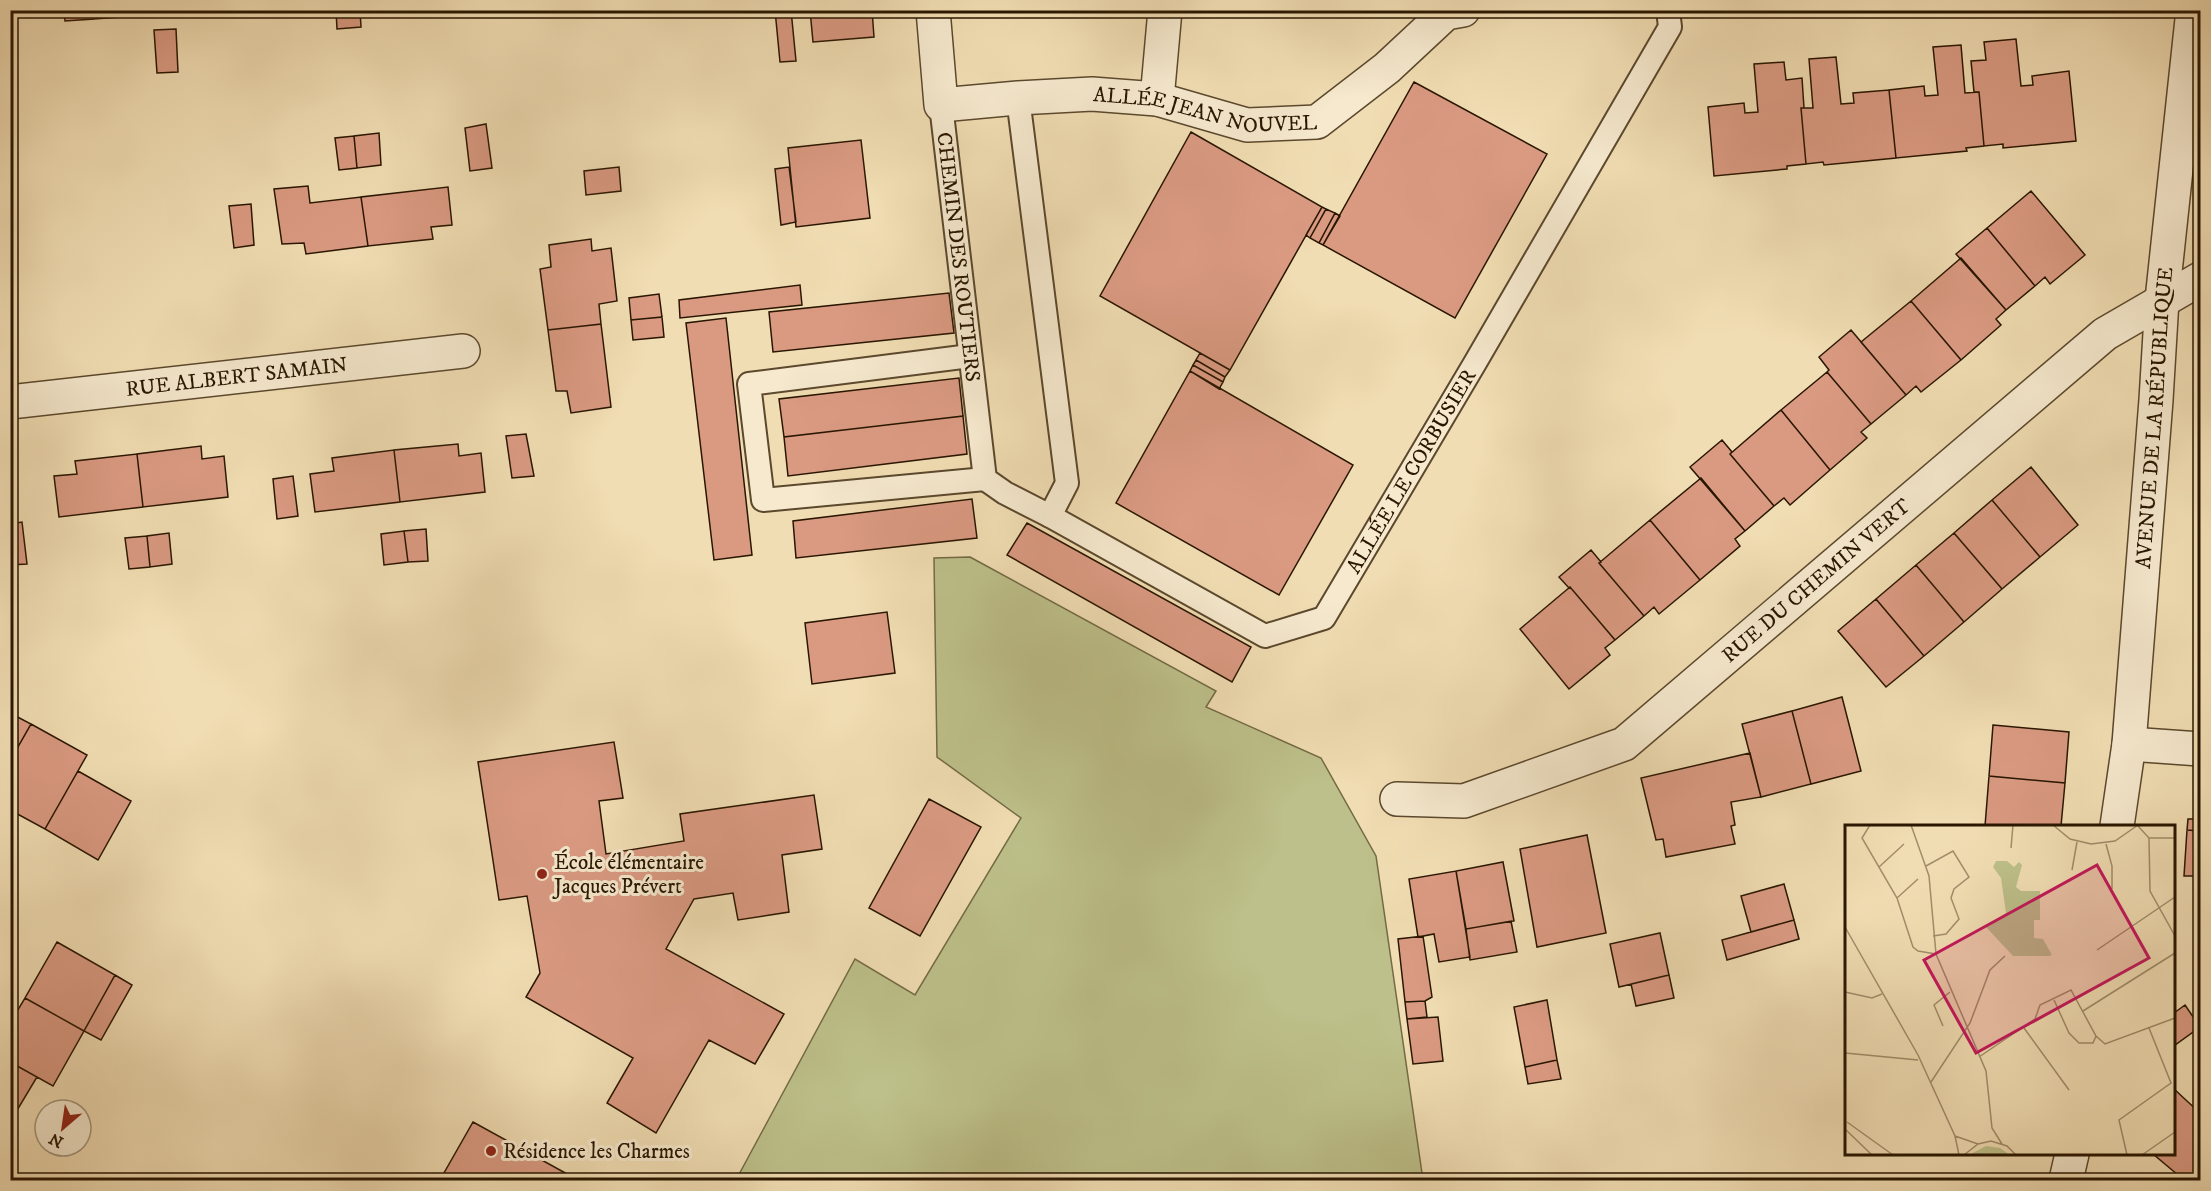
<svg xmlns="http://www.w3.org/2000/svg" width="2211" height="1191" font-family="'IM FELL DW Pica',serif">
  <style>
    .green { fill: #bdc08a; stroke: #736b45; stroke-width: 1.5 }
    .building { fill: #da9a82; stroke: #291600; stroke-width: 1.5 }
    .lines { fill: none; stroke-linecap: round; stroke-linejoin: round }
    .service-casing { stroke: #5b482d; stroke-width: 26 }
    .minor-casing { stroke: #5b482d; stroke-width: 36 }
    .service { stroke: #f6e9ce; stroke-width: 22 }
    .minor { stroke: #f6e9ce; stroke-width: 33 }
    .poi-dot { fill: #8f2418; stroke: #f6e9ce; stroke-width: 2 }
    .labels { text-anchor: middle; stroke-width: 6; stroke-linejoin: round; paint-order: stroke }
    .street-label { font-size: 21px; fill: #291600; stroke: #f6e9ce }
    .poi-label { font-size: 21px; fill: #291600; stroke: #f6e9ce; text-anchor: start }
    .inset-road { fill: none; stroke: #a18d6b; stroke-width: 1.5 }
    .view { fill: #c2185b; fill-opacity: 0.15; stroke: #c2185b; stroke-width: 3 }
    .inset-edge { fill: none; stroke: #291600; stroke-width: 3 }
  </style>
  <rect width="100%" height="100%" fill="#f1ddb3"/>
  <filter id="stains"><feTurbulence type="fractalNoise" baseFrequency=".00333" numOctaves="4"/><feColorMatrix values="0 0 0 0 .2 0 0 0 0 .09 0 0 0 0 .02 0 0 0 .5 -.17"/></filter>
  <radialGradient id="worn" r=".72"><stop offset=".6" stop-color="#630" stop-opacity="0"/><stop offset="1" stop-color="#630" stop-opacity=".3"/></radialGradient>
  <!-- green -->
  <path class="green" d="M970,557L1216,691L1206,707L1321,758L1376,856L1423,1180H736L855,959L915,995L1021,818L937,757L934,558Z"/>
  <!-- building -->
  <path class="building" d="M10,10H14L17,46L10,47Z
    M64,10H93L94,19L65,21Z
    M93,10H135V16L94,19Z
    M336,10H360L361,27L337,29Z
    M775,10H791L796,61L780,62Z
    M810,10H872L874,37L813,42Z
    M176,29L178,72L157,73L154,30Z
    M2016,39L2021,86L2033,85L2032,76L2069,71L2076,141L2003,148V144L1984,146L1979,92H1974L1971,61L1986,60L1984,42Z
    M1961,45L1965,93L1979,92L1984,146L1966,148L1967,151L1896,158L1889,90L1924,86L1925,96L1938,95L1933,47Z
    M1836,57L1841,104L1854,103L1853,93L1889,90L1896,158L1824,165L1823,162L1806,164L1801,108H1813L1809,59Z
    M1784,62L1786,80L1802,78L1804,108H1801L1806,164L1787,166V169L1714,176L1708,107L1744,103L1745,113L1758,112L1754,64Z
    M1414,82L1547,154L1455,318L1323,245Z
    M486,124L492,168L470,171L465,128Z
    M1191,132L1322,207L1230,370L1100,296Z
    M379,133L381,165L357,168L354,136Z
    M354,136L357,168L339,170L335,138Z
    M861,140L870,218L796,227L788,148Z
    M619,167L621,191L586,195L584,171Z
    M789,167L796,222L781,225L775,169Z
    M308,186L310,203L361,197L368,246L306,254L304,243L282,244L274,189Z
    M448,187L452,225L431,227L433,239L368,246L361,197Z
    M2031,191L2085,255L2050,284L2045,277L2035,286L1987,228Z
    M251,204L254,245L234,248L229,206Z
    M1322,207L1326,209L1310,238L1306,235Z
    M1326,209L1335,213L1319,243L1310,238Z
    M1335,213L1340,216L1323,245L1319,243Z
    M1987,228L2035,286L2006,310L1956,254Z
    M591,239L592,251L611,248L617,301L599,304L601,324L548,330L540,269L551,267L549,245Z
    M1961,258L2006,310L1996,319L2001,325L1961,360L1911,301Z
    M800,285L802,305L680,318L679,300Z
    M949,293L954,333L773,352L769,312Z
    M659,294L662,317L631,320L629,298Z
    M1911,301L1961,360L1921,392L1916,386L1906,395L1861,342Z
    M662,317L664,337L633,340L631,320Z
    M726,318L752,555L714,560L686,323Z
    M601,324L611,407L571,413L567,391H556L548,330Z
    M1851,330L1906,395L1871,424L1827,372L1829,370L1819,357Z
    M1200,353L1230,370L1225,377L1196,360Z
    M1196,360L1225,377L1223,382L1193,365Z
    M1193,365L1223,382L1219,389L1190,371Z
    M1190,371L1353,465L1279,595L1116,503Z
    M1827,372L1871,424L1861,432L1867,438L1830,470L1781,410Z
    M959,378L963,416L784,437L779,399Z
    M1781,410L1830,470L1790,505L1784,498L1774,506L1730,454Z
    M963,416L967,454L788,476L784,437Z
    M526,434L534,476L512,478L506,436Z
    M1722,440L1732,452L1730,454L1774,506L1745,531L1690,467Z
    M458,444L459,456L481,453L485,492L400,502L394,450Z
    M201,446L202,459L224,456L228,497L143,507L137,454Z
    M394,450L400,502L315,512L310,474L334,471L332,458Z
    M137,454L143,507L59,517L54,476L77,474L75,461Z
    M2031,467L2078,525L2040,557L1992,500Z
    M293,476L298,516L277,519L273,479Z
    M1701,478L1745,531L1735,539L1740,546L1700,580L1650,520Z
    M972,499L977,538L796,558L793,521Z
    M1992,500L2040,557L2002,589L1954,533Z
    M1650,520L1700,580L1659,614L1654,607L1644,616L1599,563Z
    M22,522L27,564L10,565V524Z
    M1027,523L1251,647L1232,682L1007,555Z
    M426,529L428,561L408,562L404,531Z
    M404,531L408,562L384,565L381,534Z
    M169,533L172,564L150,567L147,536Z
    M1954,533L2002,589L1964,622L1916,565Z
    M147,536L150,567L129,569L125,538Z
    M1591,550L1601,562L1599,563L1644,616L1615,640L1570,587L1569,588L1559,577Z
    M1916,565L1964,622L1924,656L1876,599Z
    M1570,587L1615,640L1605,648L1610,655L1569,689L1520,629Z
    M1876,599L1924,656L1886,687L1838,631Z
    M887,612L895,673L812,684L805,623Z
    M1842,697L1861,771L1811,784L1792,711Z
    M1792,711L1811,784L1761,797L1742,724Z
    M10,713L31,724L10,761Z
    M31,724L87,755L45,829L10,810V761Z
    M1993,725L2069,732L2065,783L1989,776Z
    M614,742L623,798L599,801L606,854L684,841L680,814L814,795L822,849L782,855L789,912L738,920L733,893L694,899L666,949L784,1014L755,1064L709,1040L656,1133L607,1103L633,1058L526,997L540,973L527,896L499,900L478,762Z
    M1750,753L1761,797L1731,802L1735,825L1731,826L1735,844L1666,857L1663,839L1656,840L1641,778Z
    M78,771L131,801L98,860L45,829Z
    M1989,776L2065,783L2061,826H1985Z
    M929,799L981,827L920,936L869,908Z
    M2188,819H2200V831L2187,830Z
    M2187,830L2200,831V876H2184Z
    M1587,835L1606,933L1537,947L1520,849Z
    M1503,862L1514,921L1466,929L1456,871Z
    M1456,871L1470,957L1439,962L1434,934L1418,937L1409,879Z
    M1784,884L1794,920L1751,932L1741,896Z
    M1794,920L1799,939L1727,960L1722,940Z
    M1511,921L1517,952L1470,960L1466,929Z
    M1660,933L1669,975L1619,987L1610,944Z
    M1423,936L1432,997L1425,1001L1405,1002L1398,939Z
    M57,942L115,975L84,1031L25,998Z
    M115,975L132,985L101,1040L84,1031Z
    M1669,975L1674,998L1636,1006L1631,984Z
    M25,998L84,1031L53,1086L10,1062V1023Z
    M1547,1000L1557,1060L1525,1067L1514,1007Z
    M1425,1001L1427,1017L1407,1019L1405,1002Z
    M2185,1005L2200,1027L2175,1045L2174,1013Z
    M1438,1017L1443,1061L1413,1064L1407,1019Z
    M1557,1060L1561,1079L1528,1084L1525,1067Z
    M10,1062L37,1077L10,1122Z
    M2174,1089L2200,1113V1180L2195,1176L2191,1180H2184L2153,1154H2174Z
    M473,1122L578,1180H440Z"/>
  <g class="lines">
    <!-- service casing -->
    <g class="service-casing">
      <g id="service">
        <path d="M1018,98L1067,483L1050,516"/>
        <path id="s1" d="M941,105L985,479L1005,493L1050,516L1265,636L1324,618L1475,363L1670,27L1668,10"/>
        <path d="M970,356L749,384L763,500L985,479"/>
      </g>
    </g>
    <!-- minor casing -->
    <g class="minor-casing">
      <g id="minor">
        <path id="s2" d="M933,10L941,105L1018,98L1092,94L1157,99L1247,125L1317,122L1387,68L1446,13L1463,10"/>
        <path d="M1157,99L1165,10"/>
        <path id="s3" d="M10,402L463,351"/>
        <path d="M2129,744L2200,749"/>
        <path id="s4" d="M1397,799L1464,801L1624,744L2105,334L2200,279"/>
        <path id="s5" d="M2117,826L2129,744L2156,400L2162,300L2193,10"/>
        <path d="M2066,1180L2072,1154"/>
      </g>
    </g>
    <!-- service -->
    <use href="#service" class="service"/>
    <!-- minor -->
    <use href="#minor" class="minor"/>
  </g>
  <!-- markers -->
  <g class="poi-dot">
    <circle cx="542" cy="874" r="6"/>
    <circle cx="491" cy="1151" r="6"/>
  </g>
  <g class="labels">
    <!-- street labels -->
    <g class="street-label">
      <text dy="7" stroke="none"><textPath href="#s2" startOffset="362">ALLÉE JEAN NOUVEL</textPath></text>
      <text dy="7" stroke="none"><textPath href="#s1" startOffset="153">CHEMIN DES ROUTIERS</textPath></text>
      <text dy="7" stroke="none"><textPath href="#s3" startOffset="228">RUE ALBERT SAMAIN</textPath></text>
      <text dy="7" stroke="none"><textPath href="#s5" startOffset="410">AVENUE DE LA RÉPUBLIQUE</textPath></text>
      <text dy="7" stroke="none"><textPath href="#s1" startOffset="930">ALLÉE LE CORBUSIER</textPath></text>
      <text dy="7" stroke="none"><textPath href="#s4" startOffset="489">RUE DU CHEMIN VERT</textPath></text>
    </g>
    <!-- poi labels -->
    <g class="poi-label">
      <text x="554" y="869">École élémentaire<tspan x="554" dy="24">Jacques Prévert</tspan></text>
      <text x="503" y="1158">Résidence les Charmes</text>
    </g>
  </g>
  <!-- overview -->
  <g transform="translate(1845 825)">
    <rect width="330" height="330" fill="#f1ddb3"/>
    <path d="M151,36H162L169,42L174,37L177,40L171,62L176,66H195V95H189V113L198,114L207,130L204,131H168L141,102L161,88L156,53L148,42ZM141,321L155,323L165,330H124Z" fill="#bdc08a"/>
    <path class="inset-road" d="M25,0L17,13L52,73L68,122L73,126L91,129M66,0L84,51L91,129L141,246L147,303L157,319M208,0L225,14L246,19L270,16L293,0M293,1L304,13L305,66L330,111M304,13H330M261,19L267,41V64M166,23L168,0M81,41L108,26L124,52L109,64L106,73L114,94L101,109L88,111M34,42L59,19M227,45L232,17M52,73L73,54M0,102L73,230L110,311L114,330M252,125L330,72M0,167L27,173L37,169M209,175L224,208L234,218H248L251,211M238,186L330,128M98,201L89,180L105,167M179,203L224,265M0,228L73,235M134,232L190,194L195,180L226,165L251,211L260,219L330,193M86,257L125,198L145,145L160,131M2,297L48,330M0,304L27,330M110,311L133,319M119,330L133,319L146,316L162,321L171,330M282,330L274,295L326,258L304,203M297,330L330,307"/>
    <path class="view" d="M252,40L304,133L131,228L79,135Z"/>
    <rect width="330" height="330" class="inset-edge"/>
  </g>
  <!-- margin -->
  <rect width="2211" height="1191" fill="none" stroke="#f1ddb3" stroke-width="36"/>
  <rect x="12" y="12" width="2187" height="1167" fill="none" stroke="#291600" stroke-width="3"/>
  <rect x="18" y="18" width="2175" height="1155" fill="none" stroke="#291600" stroke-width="1.5"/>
  <!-- north arrow -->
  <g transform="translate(63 1128) rotate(209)"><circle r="28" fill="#f6e9ce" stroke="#a4957c" stroke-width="1.5"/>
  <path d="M0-4.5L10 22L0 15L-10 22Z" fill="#8f2418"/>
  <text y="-9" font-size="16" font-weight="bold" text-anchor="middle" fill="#291600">N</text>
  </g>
  <rect width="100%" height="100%" filter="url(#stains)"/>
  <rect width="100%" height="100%" fill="url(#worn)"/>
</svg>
